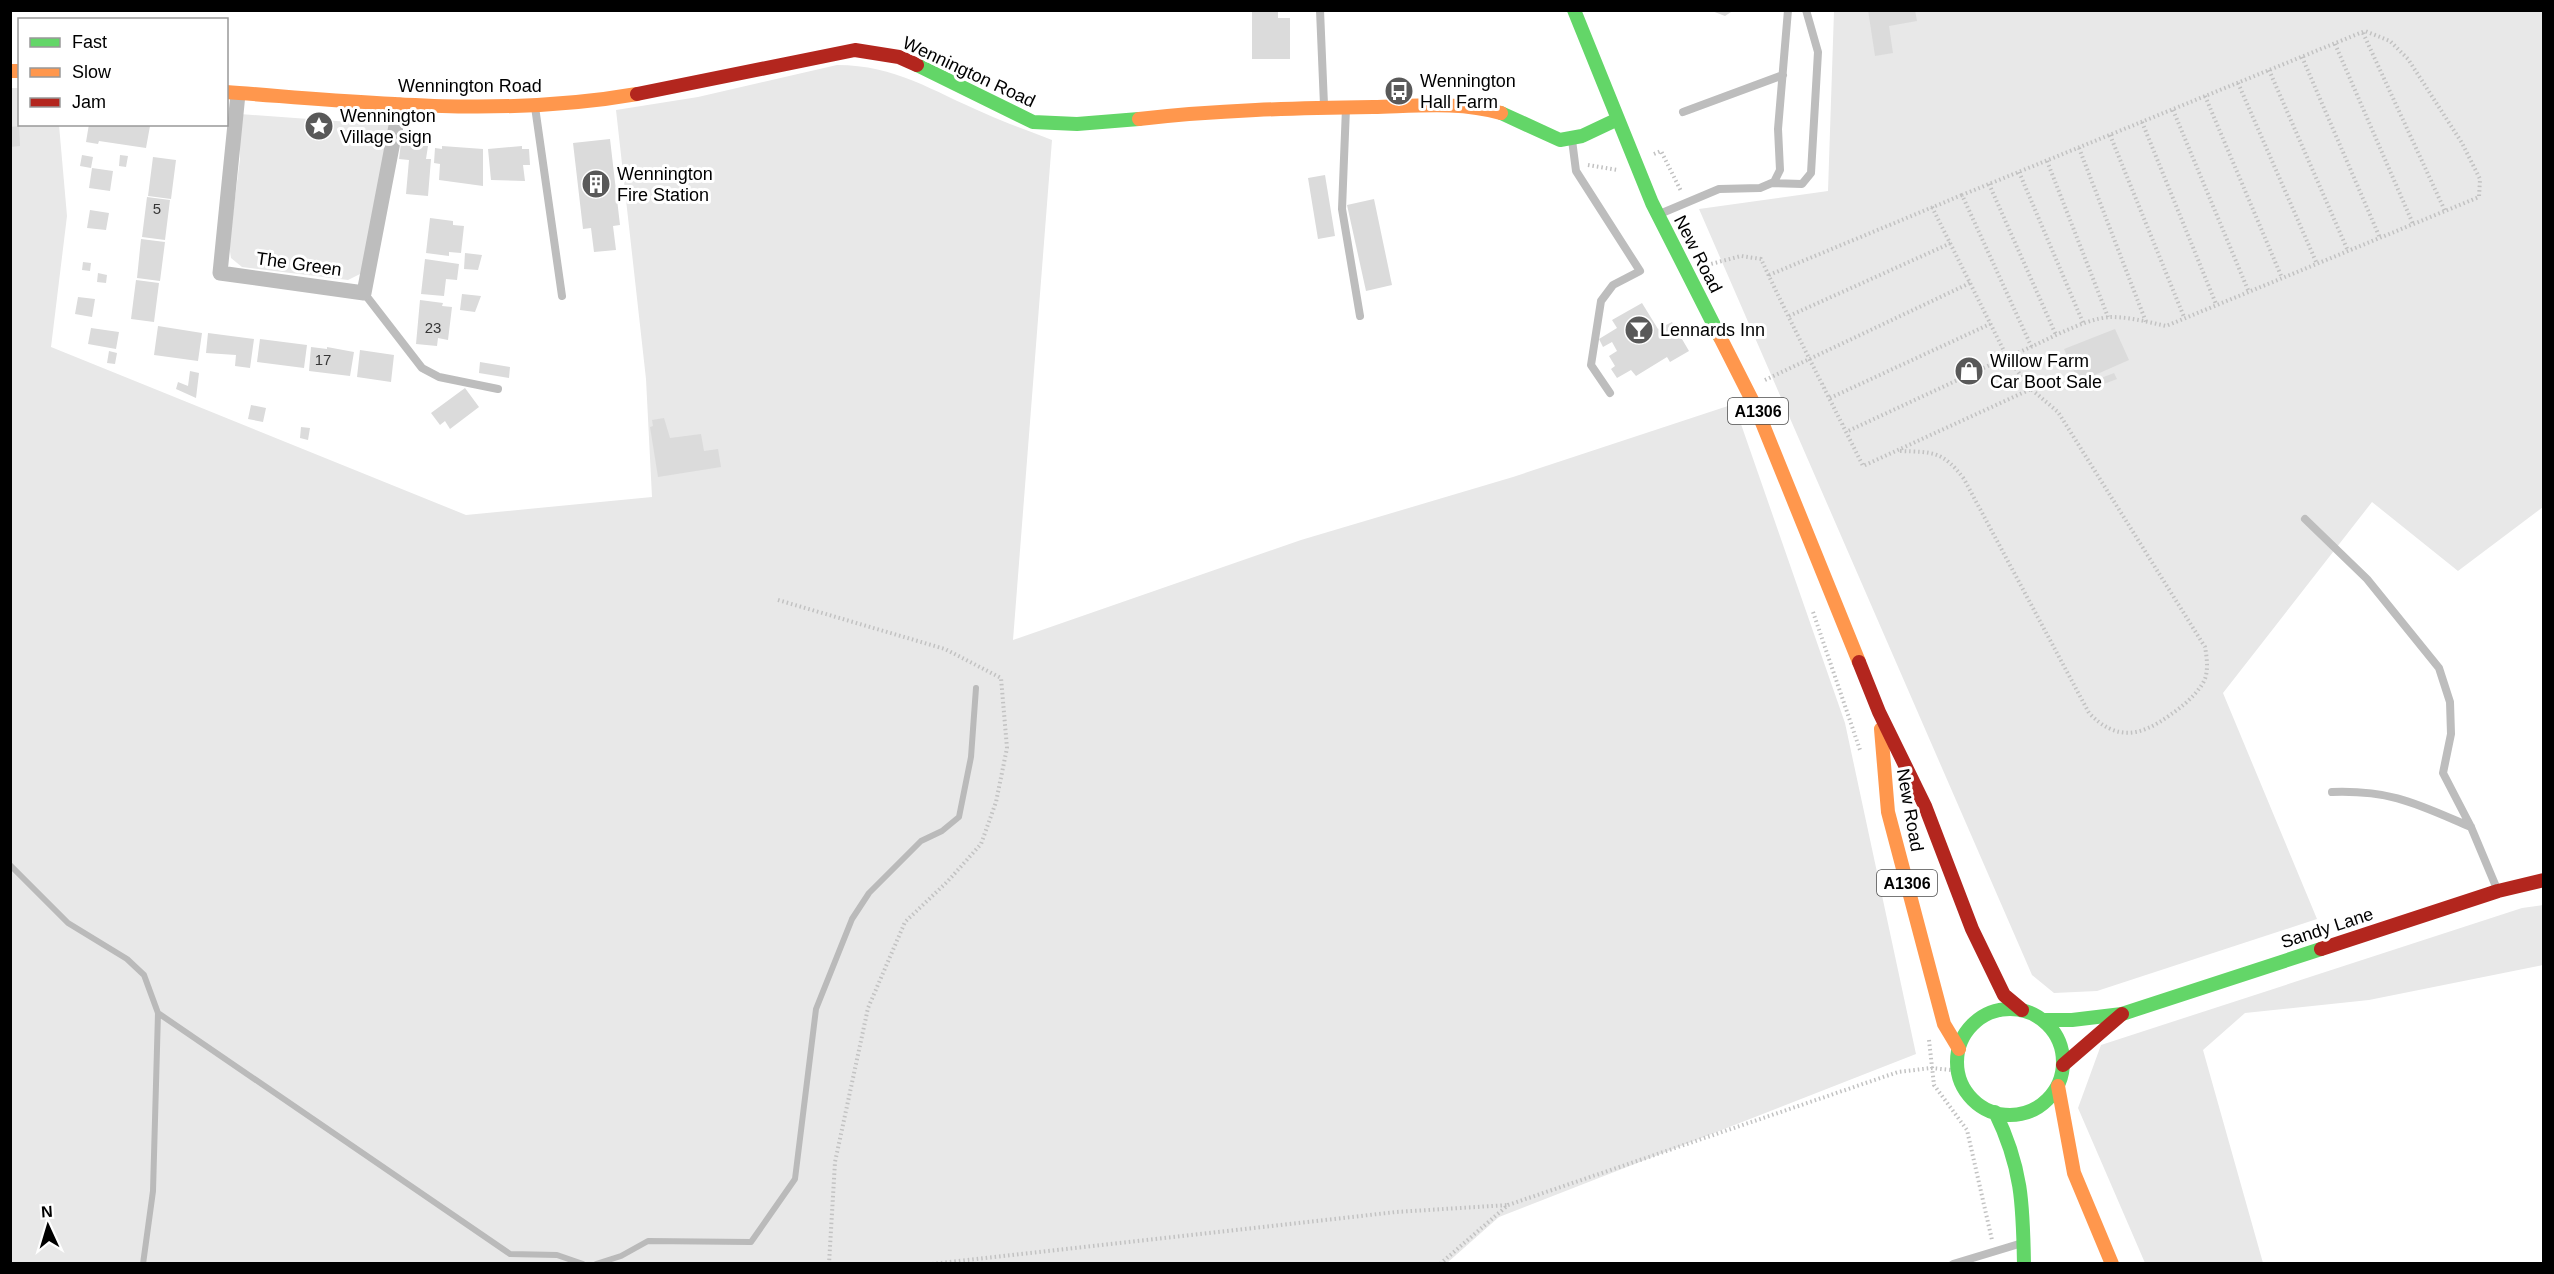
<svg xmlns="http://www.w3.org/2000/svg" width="2554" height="1274" font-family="Arial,sans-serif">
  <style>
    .green { fill: #e8e8e8 }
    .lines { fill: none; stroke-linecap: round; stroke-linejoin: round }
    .stream { stroke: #bababa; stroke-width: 6 }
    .building { fill: #dbdbdb }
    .path { stroke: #c2c2c2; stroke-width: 4; stroke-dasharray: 1.5 3; stroke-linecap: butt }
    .lane { stroke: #bdbdbd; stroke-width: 8 }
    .street { stroke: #bdbdbd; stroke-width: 15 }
    .fast { stroke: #63d668; stroke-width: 14 }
    .slow { stroke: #ff974d; stroke-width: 14 }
    .jam { stroke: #b3261e; stroke-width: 14 }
    .labels { text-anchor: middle; stroke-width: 6; stroke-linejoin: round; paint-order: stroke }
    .number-label { font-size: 15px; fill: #373737 }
    .shield { fill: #fff; stroke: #4c4c4c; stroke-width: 1.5 }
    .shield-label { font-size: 16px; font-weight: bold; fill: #000 }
    .street-label { font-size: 18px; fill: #000; stroke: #fff }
    .poi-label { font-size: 18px; fill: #000; stroke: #fff; text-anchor: start }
  </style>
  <rect width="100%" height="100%" fill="#fff"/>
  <!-- green -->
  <path class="green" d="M1834,11H2543V507L2458,571L2372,502L2223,693L2317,919L2097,991L2054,993L2032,975L1699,209L1828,191Z
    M837,65C896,65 932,91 984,113C1006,123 1029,131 1052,140L1013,640L1301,540L1513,477L1734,404L1845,723L1916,1054L1499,1217L1447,1263H11L10,88H19L20,124L59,125L67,216L51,347L466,515L652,497L646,379L616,110L698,97Z
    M240,114L391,125L366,271L348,280L242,267L231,258L229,245L240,159Z
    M2543,905V965L2369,1000L2245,1013L2203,1050L2263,1263H2145L2078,1108L2101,1045L2522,908Z"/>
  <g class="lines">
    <!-- stream -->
    <path class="stream" d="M10,865L68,923L127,959L144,975L158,1013L153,1191L143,1264
      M158,1013L510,1254L557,1255L583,1264
      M596,1264L621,1256L648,1241L751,1242L795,1179L816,1009L852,919L869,893L921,841L942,831L959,817L971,757L976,688"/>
  </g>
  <!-- building -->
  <path class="building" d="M1734,10L1725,16L1712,11V10Z
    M1868,10H1915L1917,21L1889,26L1893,53L1875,56Z
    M1252,11H1278V18H1290V59H1252Z
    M89,124L150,126L146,148L99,141L98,144L86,142Z
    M19,126L20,146L10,147V127Z
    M610,139L620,225L613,226L616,250L594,252L591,228L583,229L573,143Z
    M401,143L428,146L426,159H431L428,196L406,194L409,160L399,159Z
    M442,146L483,149V186L439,180L440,164L434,163L435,148L442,149Z
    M522,146V149H529L530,165H523L525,181L491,180L488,149Z
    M82,155L93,157L91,168L80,166Z
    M120,155L128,156L126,167L119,166Z
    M153,157L176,160L171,199L148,196Z
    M92,168L113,171L110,191L89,188Z
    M1325,175L1335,236L1318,239L1308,178Z
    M147,197L170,200L165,240L142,237Z
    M1374,199L1392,285L1366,291L1347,205Z
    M90,210L109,213L106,230L87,228Z
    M430,218L453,221V225L464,226L461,253L449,252V256L426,253Z
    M141,239L165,242L160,281L137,278Z
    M465,253L482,255L478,270L464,269Z
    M425,259L459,264L457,280L446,279L444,296L421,294Z
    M83,262L91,263L90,271L82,270Z
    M98,273L107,275L106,283L97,282Z
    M136,280L159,283L154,322L131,319Z
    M462,294L481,296L475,312L460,310Z
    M78,297L95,299L92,317L75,314Z
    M420,300L443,303L442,306L452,307L448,340L438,338L437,346L416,344Z
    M1642,303L1658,329L1672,322L1689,351L1670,362L1667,357L1636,376L1631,370L1617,378L1611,369L1615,366L1609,356L1617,351L1612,342L1603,347L1599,339L1617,328L1612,320Z
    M158,326L202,333L198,361L154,355Z
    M91,328L119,332L116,349L88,344Z
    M2115,329L2129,360L2079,382L2064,349Z
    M208,333L254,339L250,368L235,366L236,355L206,353Z
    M260,339L307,345L304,368L257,362Z
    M311,347L327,349V347L354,352L350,376L309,371Z
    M360,350L394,355L391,382L357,377Z
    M109,351L117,353L115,364L107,363Z
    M480,362L510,367L509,378L479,373Z
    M190,371L199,373L196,398L176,389L178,382L188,386Z
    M2114,373L2117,379L2104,384L2101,378Z
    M2098,380L2100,386L2090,390L2087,384Z
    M465,388L479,407L450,429L445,421L440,425L431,413Z
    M251,405L266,408L263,422L248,419Z
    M664,418L670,438L701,434L704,451L718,449L721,467L658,477L650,427L653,426L652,420Z
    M301,427L310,428L308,440L300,438Z"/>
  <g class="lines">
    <!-- path -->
    <path class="path" d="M2363,33L2445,211
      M2335,44L2413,224
      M2302,57L2380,238
      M2269,70L2348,251
      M2238,83L2317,264
      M2205,96L2282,278
      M2173,110L2248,290
      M2142,122L2216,304
      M2110,135L2184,317
      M2079,148L2146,322
      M1654,154L1661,151L1681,191
      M2047,161L2108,317
      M1588,165L1617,170
      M2019,172L2084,325
      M1989,184L2056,335
      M1932,207L2007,357C2036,347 2082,318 2111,317C2130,317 2148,322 2166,326L2479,197L2480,179L2462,143L2408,59L2390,41L2365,31L1962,195L2032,348
      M1707,265L1741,256L1761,259C1793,328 1829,397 1863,466L2031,389L2007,357L1846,432
      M1769,275L1962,195
      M1789,316L1951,243
      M1765,380L1970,283
      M1830,398L1990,324
      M1900,451C1933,452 1943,451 1964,479L2089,713C2116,741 2140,737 2170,715C2182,707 2195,696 2203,683C2209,673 2207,658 2205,647L2058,412L2031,389
      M778,600L945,649L1001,678L1007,748L996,802L981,844L948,881L905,922L868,1008L835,1162L829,1264
      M1813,612L1860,750
      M1929,1040L1934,1085L1967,1130L1992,1240
      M774,1264H801
      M932,1264L1396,1212L1508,1205
      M1440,1264L1508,1205L1898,1072L1931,1068L1951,1070"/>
    <!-- lane -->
    <path class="lane" d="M1320,10L1324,105
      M535,107L562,296
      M1346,108L1342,209L1360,316
      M1683,112L1783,75
      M1572,140L1576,171L1640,271L1613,285L1601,301L1591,365L1610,393
      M1772,183L1802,184L1811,173L1818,52L1806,10
      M1662,213L1719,189L1760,188L1774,182L1780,170L1778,129L1788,10
      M364,293L422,368L439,377L498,389
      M2305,519L2367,579L2439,668L2450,702L2451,734L2443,773L2471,827L2497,889
      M2332,792C2392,790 2417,804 2471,827
      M1953,1264L2019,1244"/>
    <!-- street -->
    <path class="street" d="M238,94L220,273L364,293L400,105"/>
    <!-- fast -->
    <path class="fast" d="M1574,10L1652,203L1720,337
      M917,65L1033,122L1077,124L1139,119
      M1501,113L1560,140L1582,136L1618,119
      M1957 1062a53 53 0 1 1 106 0a53 53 0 1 1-106 0Z
      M2043,1020H2072L2122,1014L2321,949
      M1995,1112C2022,1167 2023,1204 2024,1264"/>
    <!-- slow -->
    <path class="slow" d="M10,71H20
      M226,92C363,102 500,118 637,94
      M1139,119C1216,110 1295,108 1373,107C1415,106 1460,101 1501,113
      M1720,337L1757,410L1859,662
      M1881,729L1888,812L1944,1024L1959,1049
      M2058,1086L2074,1173L2112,1264"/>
    <!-- jam -->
    <path class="jam" d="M637,94L855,50L899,57L917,65
      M1859,662L1879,712L1925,806L1972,929L2004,995L2022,1010
      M2321,949L2498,891L2544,880
      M2063,1065L2122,1014"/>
  </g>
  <!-- icons -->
  <defs>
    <g id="bus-disc" transform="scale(1.5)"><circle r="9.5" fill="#595959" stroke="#fff"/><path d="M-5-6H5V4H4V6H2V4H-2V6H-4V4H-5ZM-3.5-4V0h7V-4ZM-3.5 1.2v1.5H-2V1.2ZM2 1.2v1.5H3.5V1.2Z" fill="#fff"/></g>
    <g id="sight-disc" transform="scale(1.5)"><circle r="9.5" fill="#595959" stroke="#fff"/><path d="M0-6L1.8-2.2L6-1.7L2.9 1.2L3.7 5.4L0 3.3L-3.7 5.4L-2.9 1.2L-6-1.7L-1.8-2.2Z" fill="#fff"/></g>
    <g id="building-disc" transform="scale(1.5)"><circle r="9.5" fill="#595959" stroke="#fff"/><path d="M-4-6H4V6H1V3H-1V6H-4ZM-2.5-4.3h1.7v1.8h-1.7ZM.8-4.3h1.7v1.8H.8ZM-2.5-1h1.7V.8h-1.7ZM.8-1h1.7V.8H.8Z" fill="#fff"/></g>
    <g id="bar-disc" transform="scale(1.5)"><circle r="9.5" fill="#595959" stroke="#fff"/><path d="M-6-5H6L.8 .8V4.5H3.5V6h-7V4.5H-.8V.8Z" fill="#fff"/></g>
    <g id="shop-disc" transform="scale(1.5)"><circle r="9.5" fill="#595959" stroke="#fff"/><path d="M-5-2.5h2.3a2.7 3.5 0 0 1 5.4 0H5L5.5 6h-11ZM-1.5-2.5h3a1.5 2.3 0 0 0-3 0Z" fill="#fff"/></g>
  </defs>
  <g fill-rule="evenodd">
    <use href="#bus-disc" x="1399" y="91"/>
    <use href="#sight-disc" x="319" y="126"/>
    <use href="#building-disc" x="596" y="184"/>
    <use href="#bar-disc" x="1639" y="330"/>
    <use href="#shop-disc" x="1969" y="371"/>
  </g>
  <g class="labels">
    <!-- number labels -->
    <g class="number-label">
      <text x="157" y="214">5</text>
      <text x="433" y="333">23</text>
      <text x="323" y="365">17</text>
    </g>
    <!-- shield labels -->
    <g class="shield">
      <rect x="1728" y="398" width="60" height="26" rx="4.5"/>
      <rect x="1877" y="870" width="60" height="26" rx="4.5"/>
    </g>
    <g class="shield-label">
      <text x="1758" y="417">A1306</text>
      <text x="1907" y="889">A1306</text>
    </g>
    <!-- street labels -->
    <g class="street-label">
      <text transform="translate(969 72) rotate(25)" y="6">Wennington Road</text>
      <text x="470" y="92">Wennington Road</text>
      <text transform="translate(1698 254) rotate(63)" y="6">New Road</text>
      <text transform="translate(299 264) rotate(8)" y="6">The Green</text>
      <text transform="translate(1910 810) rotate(80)" y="6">New Road</text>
      <text transform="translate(2327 928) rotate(-18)" y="6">Sandy Lane</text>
    </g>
    <!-- poi labels -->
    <g class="poi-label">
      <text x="1420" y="87">Wennington<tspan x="1420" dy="21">Hall Farm</tspan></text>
      <text x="340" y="122">Wennington<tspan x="340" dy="21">Village sign</tspan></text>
      <text x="617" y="180">Wennington<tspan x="617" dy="21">Fire Station</tspan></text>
      <text x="1660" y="336">Lennards Inn</text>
      <text x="1990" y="367">Willow Farm<tspan x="1990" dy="21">Car Boot Sale</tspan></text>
    </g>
  </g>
  <!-- border -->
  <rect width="2554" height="1274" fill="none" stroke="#000000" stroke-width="24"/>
  <!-- legend -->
  <rect x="18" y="18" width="210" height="108" fill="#ffffff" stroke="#999999" stroke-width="1.5"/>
  <rect x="30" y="38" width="30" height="9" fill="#63d668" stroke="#999999" stroke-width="1.5"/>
  <text x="72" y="48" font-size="18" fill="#000000">Fast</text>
  <rect x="30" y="68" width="30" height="9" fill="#ff974d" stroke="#999999" stroke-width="1.5"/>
  <text x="72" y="78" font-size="18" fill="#000000">Slow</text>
  <rect x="30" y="98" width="30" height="9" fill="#b3261e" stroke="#999999" stroke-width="1.5"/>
  <text x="72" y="108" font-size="18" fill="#000000">Jam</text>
  <!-- north arrow -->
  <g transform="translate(48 1226) rotate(356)" stroke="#ffffff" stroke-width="4.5" paint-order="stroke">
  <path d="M0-4.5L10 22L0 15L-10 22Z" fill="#000000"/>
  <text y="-9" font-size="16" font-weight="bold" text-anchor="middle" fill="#000000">N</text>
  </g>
</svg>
